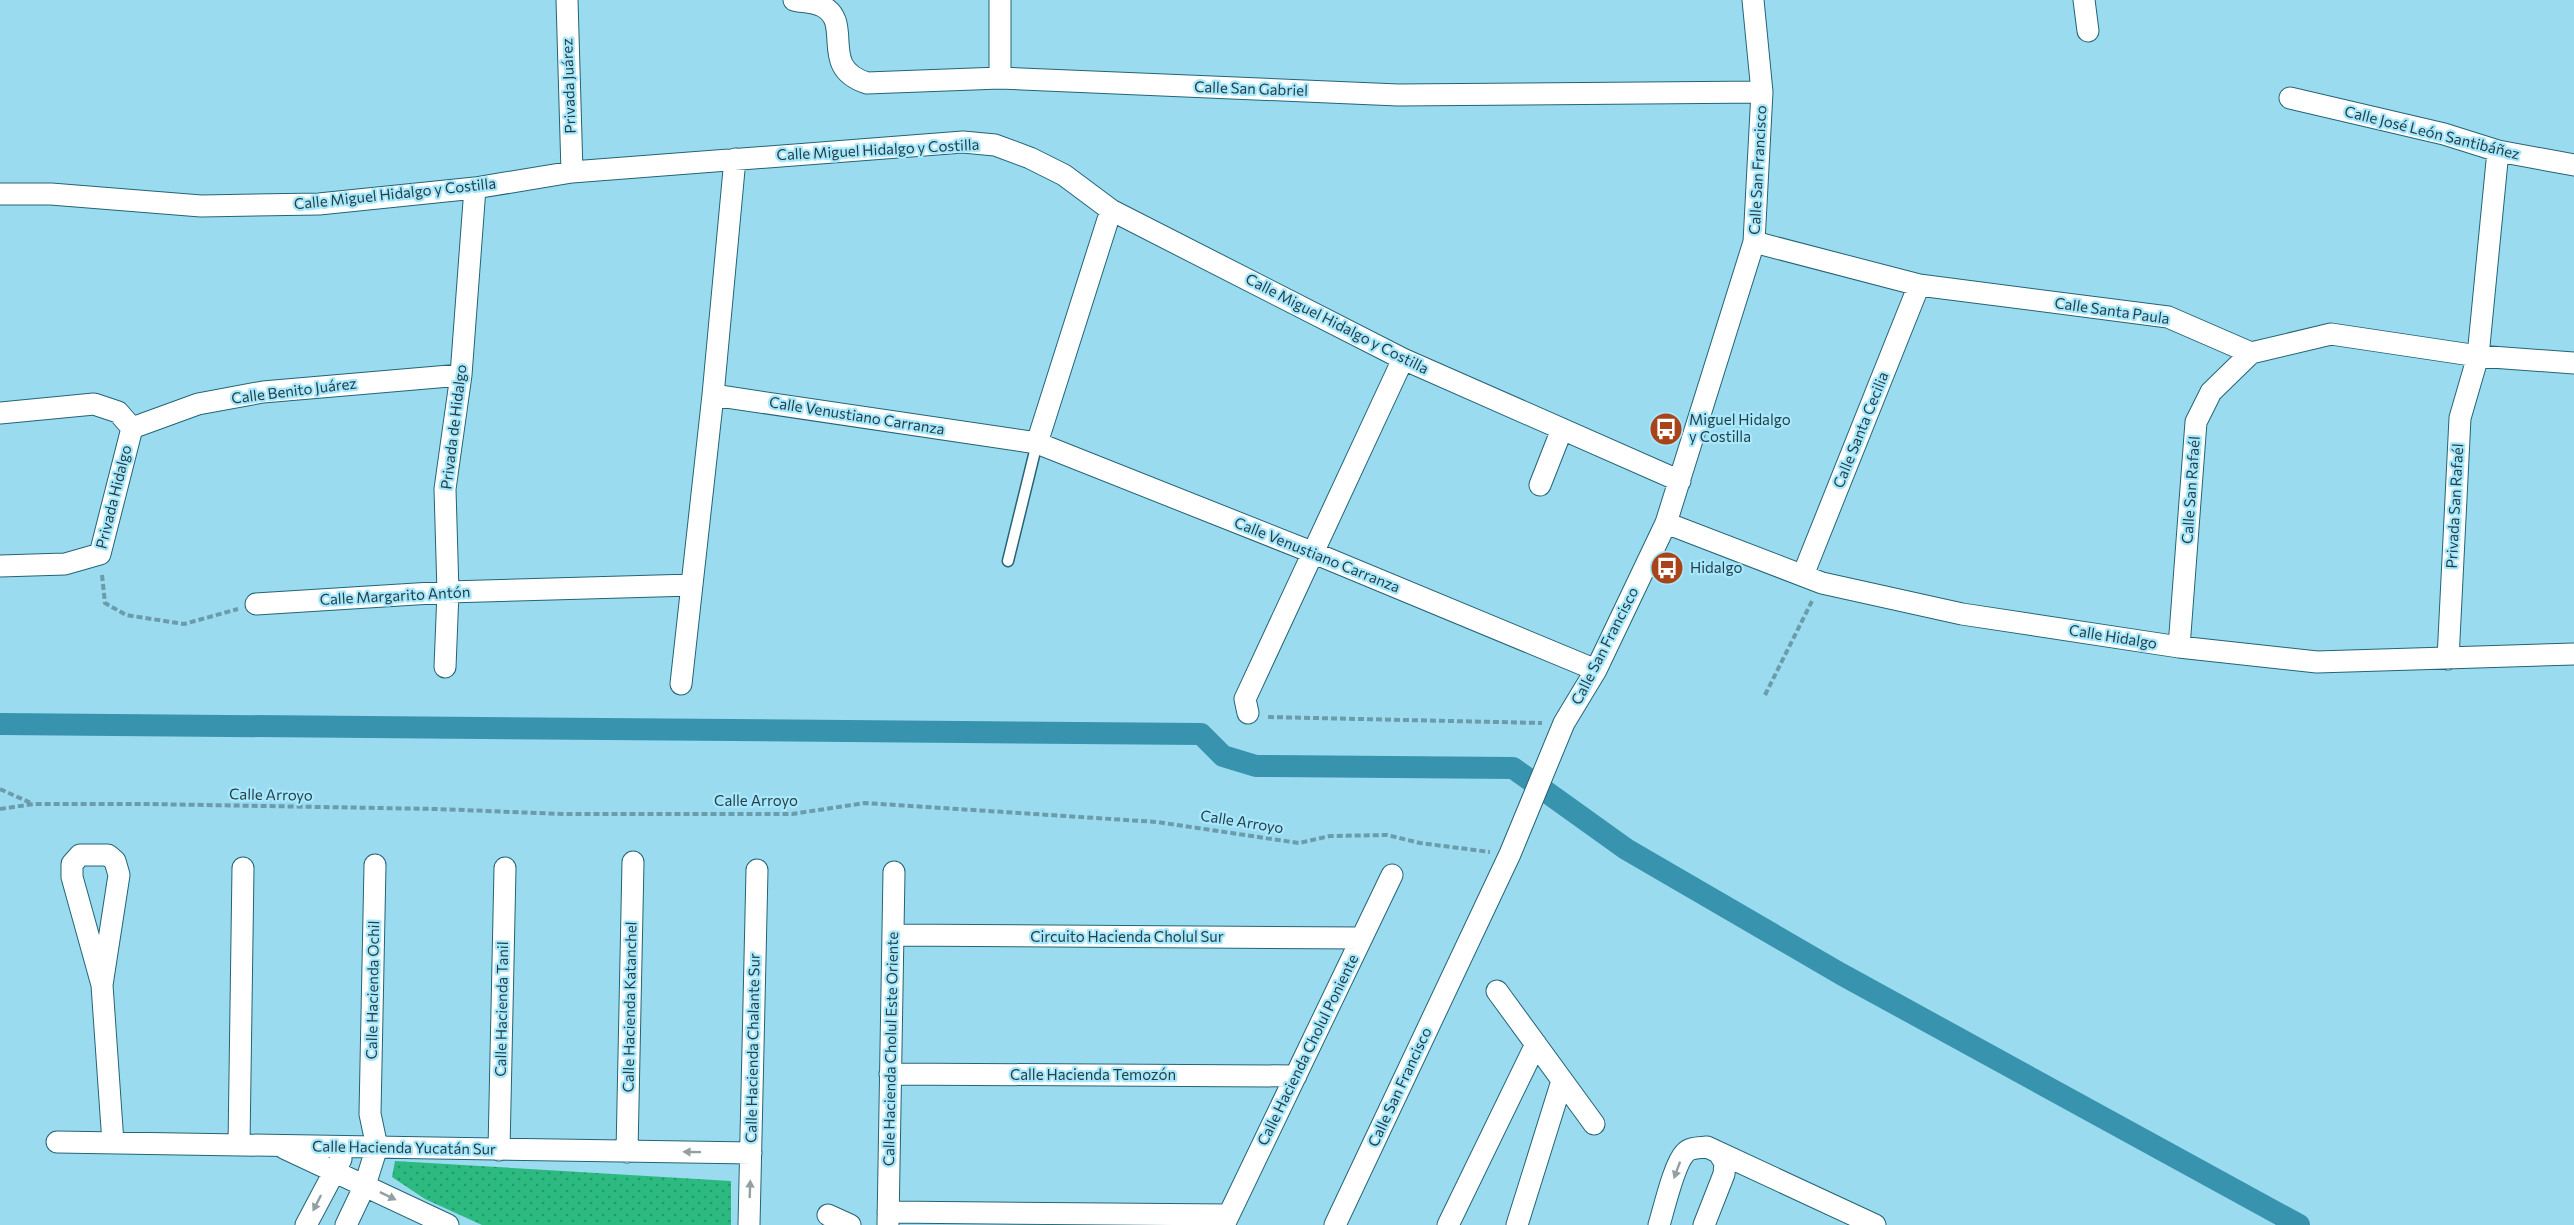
<svg xmlns="http://www.w3.org/2000/svg" width="2574" height="1225" font-family="Commissioner,sans-serif">
  <style>
    .grass { fill: url(#grass-dots) }
    .lines { fill: none; stroke-linecap: round; stroke-linejoin: round }
    .canal { stroke: #3894ae; stroke-width: 22 }
    .service-casing { stroke: #236476; stroke-width: 13 }
    .minor-casing { stroke: #236476; stroke-width: 23 }
    .path { stroke: #6b9cab; stroke-width: 4; stroke-dasharray: 6 3; stroke-linecap: butt }
    .service { stroke: #fff; stroke-width: 10 }
    .minor { stroke: #fff; stroke-width: 21 }
    .oneway { fill: #929fa3 }
    .labels { text-anchor: middle; stroke-width: 4.5; stroke-linejoin: round; paint-order: stroke }
    .street-label { font-size: 15px; fill: #253f47; stroke: #a8e8fd }
    .poi-label { font-size: 15px; fill: #253f47; stroke: #a8e8fd; text-anchor: start }
  </style>
  <defs>
    <pattern id="grass-dots" width="8" height="8" patternUnits="userSpaceOnUse" patternTransform="scale(1.5)"><rect width="8" height="8" fill="#2cba80"/><path d="M2 2h.1M6 6h.1" fill="none" stroke="#25996b" stroke-width="1.8" stroke-linecap="round"/></pattern>
  </defs>
  <rect width="100%" height="100%" fill="#9bdbf0"/>
  <!-- grass -->
  <path class="grass" d="M395,1161L731,1181V1225H482L425,1199L392,1177Z"/>
  <g class="lines">
    <!-- canal -->
    <path class="canal" d="M0,724L1201,734L1223,756L1256,766L1513,768L1626,849L1841,974L2299,1225"/>
    <!-- service casing -->
    <g class="service-casing">
      <path id="service" d="M1008,561L1037,443"/>
    </g>
    <!-- minor casing -->
    <g class="minor-casing">
      <path id="minor" d="M567,0L572,172
        M794,0C802,2 814,2 822,6C855,23 817,67 867,83L1000,78L1398,95L1762,92
        M1000,0V78
        M2084,0L2088,31
        M2290,98L2444,134L2498,151L2574,165
        M0,194H51L201,206L319,204L475,188L572,172L963,142L995,145L1030,158L1064,175L1111,210L1403,359L1680,481
        M1754,242L1919,285L2168,317L2251,353L2331,334L2478,356L2574,363
        M713,395L1037,443L1314,553L1596,670
        M0,413L94,404L118,412L132,428
        M132,428L198,404L263,392L461,375
        M1037,443L1111,210
        M1540,485L1562,429
        M1666,523L1822,583L1962,614L2179,647L2317,662L2574,654
        M0,566L65,564L100,554L132,428
        M1803,575L1919,285
        M256,604L448,592L692,585
        M2179,647L2196,422L2211,392L2251,353
        M2448,659L2460,418L2478,356L2498,151
        M445,667L448,592L445,489L461,375L475,188
        M681,684L713,395L735,159
        M1248,713L1245,699L1403,359
        M893,935L1362,938
        M102,985L119,875L115,861L108,855H80L72,864V877L102,985L113,1143
        M1497,991L1594,1124
        M890,1074L1296,1076
        M57,1142L751,1153
        M239,1145L243,868
        M284,1148L448,1225
        M499,1150L505,868
        M627,1152L633,862
        M888,1212L1228,1215
        M828,1215L850,1225
        M306,1225L341,1159
        M346,1225L365,1185L377,1147L370,1114L375,865
        M749,1225L757,870
        M888,1225L894,872
        M1224,1225L1392,875
        M1335,1225L1510,854L1564,723L1596,670L1666,523L1754,242L1762,92L1753,0
        M1448,1225L1536,1044
        M1517,1225L1562,1081
        M1659,1225C1664,1209 1674,1164 1685,1153C1690,1147 1700,1148 1707,1147L1875,1225
        M1704,1225L1724,1174L1725,1163L1720,1155"/>
    </g>
    <!-- path -->
    <path class="path" d="M102,575L105,603L126,615L184,624L238,609
      M1765,695L1813,599
      M1268,717L1542,723
      M0,789L33,804
      M0,809L34,804H147L437,809L562,814H792L865,803L1157,822L1299,843L1330,836L1387,835L1420,843L1490,852"/>
    <!-- service -->
    <use href="#service" class="service"/>
    <!-- minor -->
    <use href="#minor" class="minor"/>
  </g>
  <!-- one-way arrows -->
  <defs><path id="oneway-solid" d="M-6-.8H1V-3.2L6.5 0L1 3.2V.8H-6Z" transform="scale(1.5)"/></defs>
  <g class="oneway">
    <use href="#oneway-solid" transform="translate(692 1152) rotate(-179)"/>
    <use href="#oneway-solid" transform="translate(1677 1170) rotate(110)"/>
    <use href="#oneway-solid" transform="translate(750 1189) rotate(-88)"/>
    <use href="#oneway-solid" transform="translate(388 1196) rotate(26)"/>
    <use href="#oneway-solid" transform="translate(317 1203) rotate(117)"/>
  </g>
  <!-- icons -->
  <defs>
    <g id="bus-disc" transform="scale(1.725)"><circle r="9.5" fill="#a94319" stroke="#a8e8fd"/><path d="M-5-6H5V4H4V6H2V4H-2V6H-4V4H-5ZM-3.5-4V0h7V-4ZM-3.5 1.2v1.5H-2V1.2ZM2 1.2v1.5H3.5V1.2Z" fill="#fff"/></g>
  </defs>
  <g fill-rule="evenodd">
    <use href="#bus-disc" x="1666" y="429"/>
    <use href="#bus-disc" x="1667" y="568"/>
  </g>
  <g class="labels">
    <!-- street labels -->
    <g class="street-label">
      <text transform="translate(569 86) rotate(-92)" y="5">Privada Juárez</text>
      <text transform="translate(1251 89) rotate(2)" y="5">Calle San Gabriel</text>
      <text transform="translate(2432 133) rotate(14)" y="5">Calle José León Santibáñez</text>
      <text transform="translate(878 150) rotate(-3)" y="5">Calle Miguel Hidalgo y Costilla</text>
      <text transform="translate(1758 170) rotate(-87)" y="5">Calle San Francisco</text>
      <text transform="translate(395 194) rotate(-6)" y="5">Calle Miguel Hidalgo y Costilla</text>
      <text transform="translate(2112 311) rotate(8)" y="5">Calle Santa Paula</text>
      <text transform="translate(1337 324) rotate(27)" y="5">Calle Miguel Hidalgo y Costilla</text>
      <text transform="translate(294 391) rotate(-7)" y="5">Calle Benito Juárez</text>
      <text transform="translate(857 416) rotate(9)" y="5">Calle Venustiano Carranza</text>
      <text transform="translate(454 427) rotate(-83)" y="5">Privada de Hidalgo</text>
      <text transform="translate(1861 430) rotate(-68)" y="5">Calle Santa Cecilia</text>
      <text transform="translate(2191 490) rotate(-86)" y="5">Calle San Rafaél</text>
      <text transform="translate(114 497) rotate(-76)" y="5">Privada Hidalgo</text>
      <text transform="translate(2455 506) rotate(-87)" y="5">Privada San Rafaél</text>
      <text transform="translate(1317 555) rotate(22)" y="5">Calle Venustiano Carranza</text>
      <text transform="translate(395 596) rotate(-3)" y="5">Calle Margarito Antón</text>
      <text transform="translate(2113 637) rotate(9)" y="5">Calle Hidalgo</text>
      <text transform="translate(1605 646) rotate(-63)" y="5">Calle San Francisco</text>
      <text transform="translate(271 795) rotate(1)" y="5">Calle Arroyo</text>
      <text x="756" y="806">Calle Arroyo</text>
      <text transform="translate(1242 822) rotate(9)" y="5">Calle Arroyo</text>
      <text x="1127" y="942">Circuito Hacienda Cholul Sur</text>
      <text transform="translate(373 990) rotate(-89)" y="5">Calle Hacienda Ochil</text>
      <text transform="translate(630 1007) rotate(-89)" y="5">Calle Hacienda Katanchel</text>
      <text transform="translate(502 1009) rotate(-89)" y="5">Calle Hacienda Tanil</text>
      <text transform="translate(753 1048) rotate(-89)" y="5">Calle Hacienda Chalante Sur</text>
      <text transform="translate(891 1049) rotate(-89)" y="5">Calle Hacienda Cholul Este Oriente</text>
      <text transform="translate(1308 1050) rotate(-64)" y="5">Calle Hacienda Cholul Poniente</text>
      <text x="1093" y="1080">Calle Hacienda Temozón</text>
      <text transform="translate(1400 1087) rotate(-65)" y="5">Calle San Francisco</text>
      <text transform="translate(404 1148) rotate(1)" y="5">Calle Hacienda Yucatán Sur</text>
    </g>
    <!-- poi labels -->
    <g class="poi-label">
      <text x="1689" y="425">Miguel Hidalgo<tspan x="1689" dy="17">y Costilla</tspan></text>
      <text x="1690" y="573">Hidalgo</text>
    </g>
  </g>
</svg>
